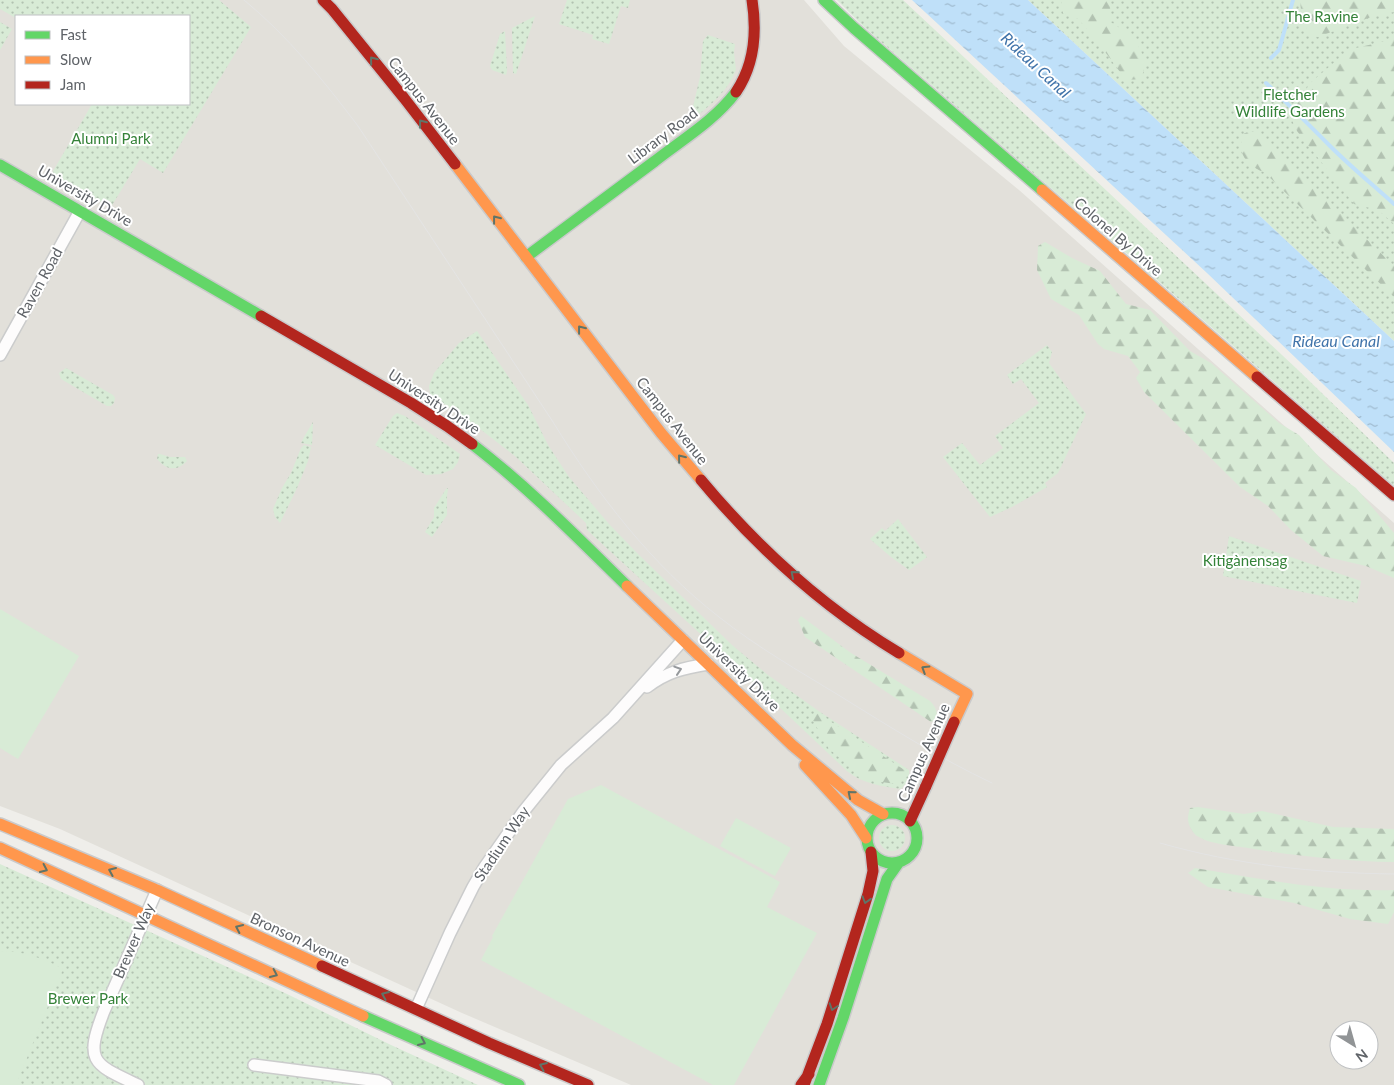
<svg xmlns="http://www.w3.org/2000/svg" width="1394" height="1085" font-family="Lato,sans-serif">
  <style>
    .education { fill: #e2e0da; fill-rule: evenodd }
    .green { fill: url(#green-dots) }
    .forest { fill: url(#forest-firs) }
    .pitch { fill: #d8ebd6 }
    .water { fill: url(#water-ripples) }
    .lines { fill: none; stroke-linecap: round; stroke-linejoin: round }
    .stream { stroke: #bfe0f9; stroke-width: 4 }
    .street-casing { stroke: #cbcccc; stroke-width: 14 }
    .fast-casing { stroke: #cacacb; stroke-width: 14 }
    .slow-casing { stroke: #cacacb; stroke-width: 14 }
    .jam-casing { stroke: #cacacb; stroke-width: 14 }
    .street { stroke: #fdfcfc; stroke-width: 11 }
    .fast { stroke: #63d668; stroke-width: 11 }
    .slow { stroke: #ff974d; stroke-width: 11 }
    .jam { stroke: #b3261e; stroke-width: 11 }
    .tram { stroke: #e4e4e4; stroke-width: 1 }
    .jam-bridge-casing { stroke: #cacacb; stroke-width: 14; stroke-linecap: butt }
    .jam-bridge { stroke: #b3261e; stroke-width: 11 }
    .oneway { stroke: #607468 }
    .oneway2 { stroke: #96999c }
    .labels { text-anchor: middle; stroke-width: 4; stroke-linejoin: round; paint-order: stroke }
    .park-label { font-size: 15px; fill: #348238; stroke: #fff }
    .street-label { font-size: 15px; fill: #5f6368; stroke: #fff }
    .water-label { font-size: 16px; font-style: italic; fill: #4174aa; stroke: #fff }
  </style>
  <defs>
    <pattern id="green-dots" width="8" height="8" patternUnits="userSpaceOnUse" patternTransform="scale(1.25)"><rect width="8" height="8" fill="#d8ebd6"/><path d="M2 2h.1M6 6h.1" fill="none" stroke="#b2c2b1" stroke-width="1.8" stroke-linecap="round"/></pattern>
    <pattern id="forest-firs" width="22" height="20" patternUnits="userSpaceOnUse" patternTransform="scale(1.25)"><rect width="22" height="20" fill="#d8ebd6"/><path d="M5 1l3.5 6h-7zM16 11l3.5 6h-7z" fill="#b2c2b1"/></pattern>
    <pattern id="water-ripples" width="26" height="14" patternUnits="userSpaceOnUse" patternTransform="scale(1.25)"><rect width="26" height="14" fill="#bfe0f9"/><path d="M2 4q2-2 4 0t4 0M15 11q2-2 4 0t4 0" fill="none" stroke="#9eb9cd"/></pattern>
  </defs>
  <rect width="100%" height="100%" fill="#efeeea"/>
  <!-- education -->
  <path class="education" d="M0,0H804L844,46L1019,190L1394,523V1085H631L462,1013L60,829L0,806ZM16,16H189V104H16ZM1339,1030H1369V1060H1339Z"/>
  <!-- green -->
  <path class="green" d="M0,0H219L251,27L163,173L140,159L111,207L78,190C67,189 59,181 52,173L92,104H189V16H23L21,15L16,16V18L0,9Z
    M567,0H630L628,8L621,6L609,44L592,39L593,35L559,24Z
    M837,0H903L1298,370L1394,463V486L1133,259L864,27Z
    M1028,0H1394V341Z
    M535,16L516,74L513,73L512,28Z
    M0,22L12,29L0,50Z
    M505,31L507,71L506,75L492,70L490,66L500,34Z
    M708,35L735,44L734,52L736,70C728,91 710,106 693,119L691,115L700,77L703,41Z
    M477,331L528,405L548,445L569,477L609,524L638,554L732,645L768,675L820,712L909,770C910,779 907,782 901,789C881,786 863,784 847,771L742,672L587,530L586,523L516,457L480,429L430,394L429,386L434,373L459,343Z
    M1047,345L1052,352L1049,363L1086,414L1058,473L1045,483L1047,487L1012,507L990,517L943,457L962,443L980,465L1003,448L995,436L1039,403L1021,379L1013,384L1007,375Z
    M66,368L113,395L115,398L114,403L111,406H107L61,379L59,373Z
    M397,413L405,416L460,454L458,462L453,469L441,474L426,475L375,445L393,416Z
    M313,422L312,445L301,443L304,437Z
    M304,445L311,447L308,461L297,488L280,523L275,517L273,509L282,488L291,473L301,448Z
    M158,454H160L170,457H185L187,461C177,472 166,470 157,459Z
    M448,488L447,497V515L432,537L425,532L434,517V508L446,489Z
    M898,519L927,557L909,570L891,557L870,539L882,528L885,531Z
    M1229,536L1361,581L1357,603L1223,576Z
    M879 838a13 13 0 1 1 26 0a13 13 0 1 1-26 0Z
    M0,864L287,994L391,1045L478,1085H0Z"/>
  <!-- forest -->
  <path class="forest" d="M1061,0H1111L1109,21L1134,37L1145,60L1142,79L1126,80L1094,37L1078,19L1063,13Z
    M1300,0H1394V12L1371,17L1318,37L1310,35C1303,24 1301,13 1300,0Z
    M1394,39V224L1378,210L1354,204L1297,131L1290,116L1292,109L1302,98L1309,84L1343,55L1356,48Z
    M1250,131L1258,133L1394,266V297L1264,172C1254,169 1244,161 1241,150C1240,146 1242,139 1243,134Z
    M1045,242L1072,258L1100,271L1126,304L1150,310L1190,351L1211,363L1279,423L1299,435L1331,470L1356,488L1394,533V578L1366,566L1323,556L1291,530L1268,506L1240,487L1144,392L1136,378L1140,372L1128,356L1104,349L1098,344L1079,315L1051,299L1037,270L1038,246Z
    M801,616L851,653L930,701C936,707 941,717 931,722L805,637L798,620Z
    M816,712L906,771V776L896,784L867,780L829,749L812,719Z
    M1198,807L1244,814L1262,811L1333,827L1394,829V862C1345,861 1297,856 1248,848C1235,846 1210,844 1199,837C1196,836 1195,834 1193,832C1187,823 1187,818 1190,808Z
    M1195,868C1261,879 1327,892 1394,890V912L1388,924L1350,919L1294,903L1208,887L1188,873Z"/>
  <!-- pitch -->
  <path class="pitch" d="M0,609L79,656L18,759L0,748Z
    M601,785L780,882L767,907L817,933L734,1085H713L481,960L493,937L492,936L568,799Z
    M736,818L791,848L775,876L720,846Z
    M0,951C23,951 43,958 63,969L16,1085H0Z"/>
  <!-- water -->
  <path class="water" d="M912,0H1028L1394,341V452L1207,273Z"/>
  <g class="lines">
    <!-- stream -->
    <path class="stream" d="M1271,58L1279,50L1293,0
      M1266,83C1288,104 1309,125 1330,146C1351,167 1373,185 1394,204"/>
    <!-- street casing -->
    <g class="street-casing">
      <path id="street" d="M0,355L80,211
        M647,687C667,672 683,668 708,664
        M416,1009L450,933L473,887L484,868L523,812L561,765L613,718L683,640
        M254,1065L378,1081L386,1085
        M138,1085C93,1064 84,1062 104,1011L157,890"/>
    </g>
    <!-- fast casing -->
    <g class="fast-casing">
      <path id="fast" d="M824,0L854,28L1042,190
        M0,165L261,316
        M526,257C569,225 612,193 655,161C683,139 714,121 736,92
        M472,444C528,487 577,537 627,586
        M867 838a25 25 0 1 1 50 0a25 25 0 1 1-50 0Z
        M363,1016L519,1085
        M819,1085L843,1018L887,879L899,862"/>
    </g>
    <!-- slow casing -->
    <g class="slow-casing">
      <path id="slow" d="M455,164L661,433L701,480
        M1042,190L1257,377
        M627,586L792,745L858,800L883,814
        M899,653L967,694L954,722
        M805,765L851,815L866,838
        M0,824L157,890L322,966
        M0,848L363,1016"/>
    </g>
    <!-- jam casing -->
    <g class="jam-casing">
      <path id="jam" d="M323,0L332,9L404,98L455,164
        M736,92C755,64 757,32 752,0
        M261,316L411,403L447,426L472,444
        M1257,377L1394,495
        M701,480C757,547 824,608 899,653
        M910,821L926,786
        M322,966L489,1043L588,1085
        M801,1085L809,1074
        M804,1085L827,1024L868,894L873,871L871,852"/>
    </g>
    <!-- street -->
    <use href="#street" class="street"/>
    <!-- fast -->
    <use href="#fast" class="fast"/>
    <!-- slow -->
    <use href="#slow" class="slow"/>
    <!-- jam -->
    <use href="#jam" class="jam"/>
    <!-- tram -->
    <path class="tram" d="M244,0C288,36 324,81 358,126L553,422C598,495 651,564 719,617C757,647 799,671 840,696C890,727 939,758 992,783
      M1160,843C1237,865 1315,873 1394,874"/>
    <!-- jam-bridge casing -->
    <g class="jam-bridge-casing">
      <path id="jam-bridge" d="M926,786L954,722"/>
    </g>
    <!-- jam-bridge -->
    <use href="#jam-bridge" class="jam-bridge"/>
  </g>
  <!-- one-way arrows -->
  <defs><path id="oneway-chevron" d="M-2-3.5L2.5 0L-2 3.5" fill="none" stroke-width="1.6" stroke-linecap="round" stroke-linejoin="round" transform="scale(1.25)"/></defs>
  <g class="oneway">
    <use href="#oneway-chevron" transform="translate(373 60) rotate(-129)"/>
    <use href="#oneway-chevron" transform="translate(422 123) rotate(-128)"/>
    <use href="#oneway-chevron" transform="translate(496 219) rotate(-128)"/>
    <use href="#oneway-chevron" transform="translate(581 329) rotate(-128)"/>
    <use href="#oneway-chevron" transform="translate(681 458) rotate(-129)"/>
    <use href="#oneway-chevron" transform="translate(794 574) rotate(-139)"/>
    <use href="#oneway-chevron" transform="translate(925 669) rotate(-148)"/>
    <use href="#oneway-chevron" transform="translate(851 794) rotate(-140)"/>
    <use href="#oneway-chevron" transform="translate(44 869) rotate(25)"/>
    <use href="#oneway-chevron" transform="translate(112 871) rotate(-157)"/>
    <use href="#oneway-chevron" transform="translate(866 900) rotate(107)"/>
    <use href="#oneway-chevron" transform="translate(239 928) rotate(-155)"/>
    <use href="#oneway-chevron" transform="translate(274 974) rotate(25)"/>
    <use href="#oneway-chevron" transform="translate(385 995) rotate(-157)"/>
    <use href="#oneway-chevron" transform="translate(833 1007) rotate(108)"/>
    <use href="#oneway-chevron" transform="translate(422 1042) rotate(24)"/>
    <use href="#oneway-chevron" transform="translate(543 1066) rotate(-157)"/>
  </g>
  <use class="oneway2" href="#oneway-chevron" transform="translate(678 670) rotate(-18)"/>
  <g class="labels">
    <!-- park labels -->
    <g class="park-label">
      <text x="1322" y="22">The Ravine</text>
      <text x="1290" y="100">Fletcher<tspan x="1290" dy="17">Wildlife Gardens</tspan></text>
      <text x="111" y="144">Alumni Park</text>
      <text x="1245" y="566">Kitigànensag</text>
      <text x="88" y="1004">Brewer Park</text>
    </g>
    <!-- street labels -->
    <g class="street-label">
      <text transform="translate(424 101) rotate(52)" y="5">Campus Avenue</text>
      <text transform="translate(663 136) rotate(-37)" y="5">Library Road</text>
      <text transform="translate(85 196) rotate(30)" y="5">University Drive</text>
      <text transform="translate(1118 237) rotate(41)" y="5">Colonel By Drive</text>
      <text transform="translate(40 283) rotate(-61)" y="5">Raven Road</text>
      <text transform="translate(434 402) rotate(33)" y="5">University Drive</text>
      <text transform="translate(672 421) rotate(52)" y="5">Campus Avenue</text>
      <text transform="translate(739 672) rotate(44)" y="5">University Drive</text>
      <text transform="translate(924 753) rotate(-66)" y="5">Campus Avenue</text>
      <text transform="translate(502 844) rotate(-56)" y="5">Stadium Way</text>
      <text transform="translate(300 940) rotate(25)" y="5">Bronson Avenue</text>
      <text transform="translate(134 941) rotate(-66)" y="5">Brewer Way</text>
    </g>
    <!-- water labels -->
    <g class="water-label">
      <text transform="translate(1036 65) rotate(43)" y="6">Rideau Canal</text>
      <text x="1336" y="347">Rideau Canal</text>
    </g>
  </g>
  <!-- legend -->
  <rect x="15" y="15" width="175" height="90" fill="#ffffff" stroke="#bfc1c3"/>
  <rect x="25" y="31" width="25" height="8" fill="#63d668" stroke="#bfc1c3"/>
  <text x="60" y="40" font-size="15" fill="#5f6368">Fast</text>
  <rect x="25" y="56" width="25" height="8" fill="#ff974d" stroke="#bfc1c3"/>
  <text x="60" y="65" font-size="15" fill="#5f6368">Slow</text>
  <rect x="25" y="81" width="25" height="8" fill="#b3261e" stroke="#bfc1c3"/>
  <text x="60" y="90" font-size="15" fill="#5f6368">Jam</text>
  <!-- north arrow -->
  <g transform="translate(1354 1045) rotate(143)"><circle r="24" fill="#ffffff" stroke="#bfc1c3"/>
  <path d="M0-4L9 19L0 12L-9 19Z" fill="#919496"/>
  <text y="-8" font-size="14" font-weight="bold" text-anchor="middle" fill="#5f6368">N</text>
  </g>
</svg>
